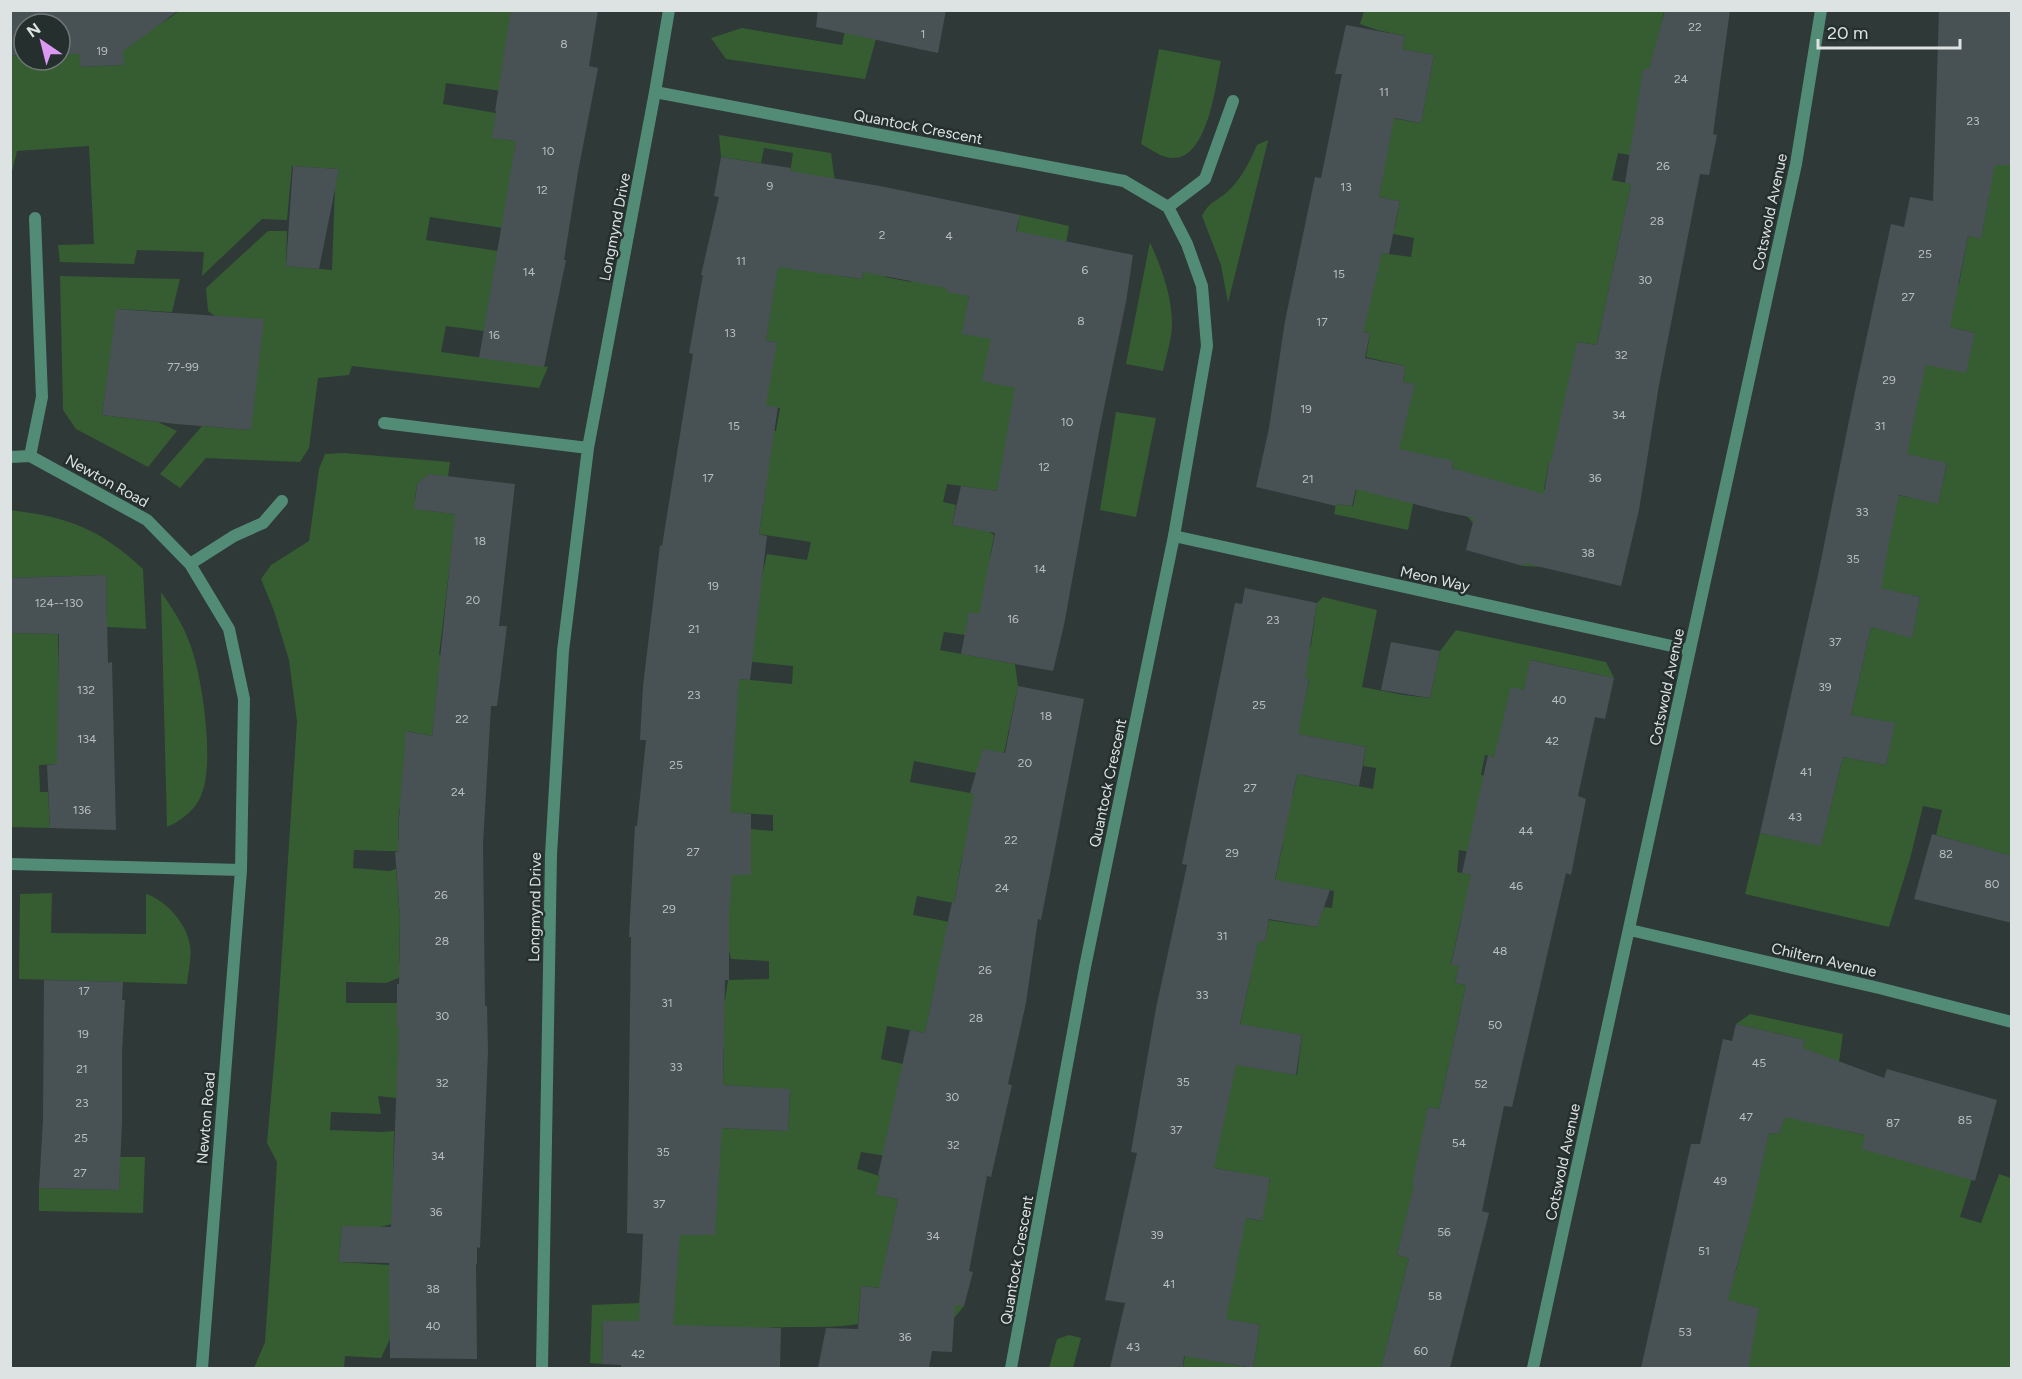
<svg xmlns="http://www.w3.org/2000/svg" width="2022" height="1379" font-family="Figtree,sans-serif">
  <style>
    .green { fill: #355d31 }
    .building { fill: #485255 }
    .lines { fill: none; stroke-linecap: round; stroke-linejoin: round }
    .minor { stroke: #538c76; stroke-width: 12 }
    .labels { text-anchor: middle; stroke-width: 5; stroke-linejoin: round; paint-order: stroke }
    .number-label { font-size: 12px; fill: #b8bfbf }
    .street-label { font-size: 15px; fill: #dde3e2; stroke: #252f2e }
  </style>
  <rect width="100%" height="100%" fill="#2f3938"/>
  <!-- green -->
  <path class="green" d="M179,11H511L501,91L446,83L443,104L496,113L493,138L516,141L513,162L536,233L430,217L426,240L498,251L484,331L446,326L441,352L548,367L539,388L352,366L349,375L318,378L309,448L300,462L206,458L180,488L160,474L202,426L250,430L215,316L208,311L206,288L268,231H287L286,266L332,270L335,187L339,169L292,166L287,220L262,219L202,276L204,252L137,250L134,264L60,262L58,245L94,244L89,146L17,151L11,176V56L24,55V60H60V35L80,34V67L123,65V37L165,21Z
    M1364,11H1672L1664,12L1651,70L1643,69L1641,157L1618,153L1612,180L1631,184L1597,345L1578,342L1573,467L1549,462L1544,489L1569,495L1544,567L1523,566L1529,536L1473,523L1467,516L1478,476L1452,468L1453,461L1415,494L1408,530L1334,514L1336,504L1353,506L1361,469L1414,384L1403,382L1405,366L1366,357L1370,333L1358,331L1382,253L1411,257L1414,238L1388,233L1395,227L1400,201L1379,197L1391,118L1421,123L1434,55L1402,49L1405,36L1377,30L1360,24Z
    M848,15L877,35L865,79L726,59L711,38L742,28L842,45Z
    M1159,49L1221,61C1215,87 1207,168 1166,157C1158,155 1149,148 1141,144Z
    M719,135L831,153L835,182L840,276L862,279L867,249L888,252L885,277L911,282L914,263L969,296L963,334L977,336L1011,257L1020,215L1069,226L1065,251L1019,388L997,491L947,484L943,502L956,505L952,525L988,531L994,535L990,557L1007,561L995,617L965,635L944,632L940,650L1015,664L1018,686L1004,753L976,773L914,761L910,782L998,798L962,858L954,903L917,896L913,915L976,927L935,986L925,1033L887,1026L881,1059L903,1064L905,1159L861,1152L857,1169L880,1176L877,1195L898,1199L886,1256L925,1298L964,1306L954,1318L891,1289L861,1286L858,1324C820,1330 785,1324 748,1330L603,1322L602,1364L590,1363L592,1305L639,1303L641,1279L678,1235L721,1128L788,1131L790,1090L723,1085L724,1048L698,1047L704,999L725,1000L728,980L769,979V961L731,959L727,941L730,875H751V845L730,827L773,831V815L707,811L739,679L792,684L793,666L743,661L767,554L807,560L811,542L759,534L766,487L743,485L753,428L776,431L780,408L760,405L777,342L766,341L793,153L764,148L761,163L721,157Z
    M1268,140V141L1228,303L1221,265L1202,216C1210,201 1214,203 1226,193C1241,180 1249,163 1257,145Z
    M1961,164L2011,165V856L1936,835L1942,810L1923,806L1910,859L1889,927L1745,894L1760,833L1821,845L1843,757L1886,765L1894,724L1851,715L1871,627L1912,637L1920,597L1879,588L1897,495L1938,503L1947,464L1905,454L1924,364L1975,333L1933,323L1945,282L1959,284L1968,236L1981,238L1989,196Z
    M1150,242C1161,267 1172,295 1172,324C1172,339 1166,356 1163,371L1126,364Z
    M60,276L180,279L172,312L117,309L102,415L158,422L177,431L148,467L76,429L63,410Z
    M1116,412L1156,418L1136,517L1100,510Z
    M344,453L450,462L448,477L429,474L417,484L415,498L423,510L456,514L439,655L465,657L439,671L432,736L407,731L429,810L399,809L398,841L452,853L354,850L353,868L389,871L396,869L400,919L399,962L416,971L386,983L346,982V1003H397V1027L421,1029L397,1098L378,1096L381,1114L331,1112L330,1130L381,1132L394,1131L393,1179L417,1180L392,1224L380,1227H342L339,1262L390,1265V1339L381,1358L345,1356L344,1368H254L265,1342L272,1242L277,1162L267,1143L277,1029L297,721L289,660L274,611L261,579L271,565L309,541L319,469L325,454Z
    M10,510C69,517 100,529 143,569L146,629L107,627L106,575L11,578Z
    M161,592C174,610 187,631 193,653C203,684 214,763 202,793C197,809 181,821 167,827Z
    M1323,597L1377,610L1362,687L1404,695L1430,698L1440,651L1456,630L1606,662L1614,678L1531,660L1524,690L1511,688V760L1485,755L1481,775L1509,781L1492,856L1459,850L1457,872L1481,877L1461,919L1451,964L1459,966L1455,983L1466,985L1439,1109L1428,1107L1412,1196L1397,1255L1409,1258L1381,1368H1253L1260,1325L1211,1317L1220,1213L1261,1221L1270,1179L1200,1165L1233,1064L1297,1075L1302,1035L1240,1025L1251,973L1244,938L1265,942L1269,920L1317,927L1324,907L1332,908L1334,891L1275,881L1283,843L1260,840L1270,791L1293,795L1297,774L1373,789L1376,768L1363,766L1366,747L1297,734L1309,680L1296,677L1311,645L1317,603Z
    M10,633L58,634L60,764L39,765L40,792H48L50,828L11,827Z
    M52,893L51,933L146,934V894C166,900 188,925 190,946C192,958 188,972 187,984L19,979L20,894Z
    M1750,1014L1843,1034L1839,1062L1847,1131L1865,1135L1932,1140L1983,1154L1975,1169L1960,1217L1981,1223L1999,1174L2011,1178V1368H1710L1716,1358L1756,1322L1758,1308L1719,1298L1736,1271L1769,1133L1779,1134L1790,1101L1805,1040L1736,1024Z
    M120,1157H145L143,1213L39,1211V1188L119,1190Z
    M1069,1335L1081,1338L1073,1368H1049L1057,1339Z
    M1185,1355L1251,1368H1183Z"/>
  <!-- building -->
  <path class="building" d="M10,10H179L123,51L124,65L80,67V54H60V24H24V55L10,56Z
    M511,10H598L589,66L598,68L578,172L564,260H566L544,367L479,358L516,141L492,138L496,111H495Z
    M818,10H946L938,53L816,27Z
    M1665,10H1730L1713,134L1717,135L1709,175L1700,174L1659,385L1639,510L1621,586L1524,563L1523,566L1466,550L1474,518L1441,511L1356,489L1352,506L1336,504V506L1256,487L1269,428L1285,321L1315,177L1321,178L1342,74H1335L1346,25L1405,36L1402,49L1434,55L1421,123L1394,118L1379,197L1400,201L1389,254L1382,253L1363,332L1370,333L1365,358L1405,366L1403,382L1415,384L1399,449L1453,461L1452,468L1544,494L1549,462H1551L1577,342L1597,345L1631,184L1625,183L1643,69H1649Z
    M1939,10H2012V165H1995L1981,239L1968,236L1950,327L1975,333L1966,373L1926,365L1916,410L1907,454L1947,463L1938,504L1899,495L1889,543L1881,588L1920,597L1912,638L1871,627L1851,715L1895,723L1886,765L1843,757L1821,846L1760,833L1818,575L1854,396L1891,224L1904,227L1910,197L1933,201Z
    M721,157L791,168L790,171L880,186L1020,215L1016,231L1133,255L1126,302L1099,432L1064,625L1053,671L961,654L969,612L979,614L995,533L952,525L961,486L997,491L1015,388L982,381L991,339L962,334L969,296L946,292L947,288L863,272L862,279L778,267L766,341L777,342L766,405L778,407L759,534L767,536L750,680L739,679L730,812L751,814V875H732L729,915V980H725L723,1085L790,1089L788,1131L722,1128L715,1235H680L673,1325L781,1328L780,1368H621V1365L602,1364L603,1321H639L643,1234L627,1233L631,937H629L635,826H637L646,740H640L643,686L660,545L662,546L693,354L689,353L703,275H701L719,197L714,196Z
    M293,166L339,169L319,269L286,266Z
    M116,309L264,319L251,430L176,424L102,415Z
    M429,474L515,484L499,626H507L497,706H491L483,844L485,1006H487L488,1051L480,1248L477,1247V1264H476L477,1359L390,1358L389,1263L339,1262L342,1226L391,1227L399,1027H397V984H399L400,919L395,852H398L399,818L406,731L432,736L455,514L414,509L417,484Z
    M106,575L108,663L112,662L116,830L50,828L47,765L57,764L59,634L10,633V578Z
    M1245,588L1317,603L1305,678L1309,679L1298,734L1366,747L1359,786L1297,774L1275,880L1330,890L1317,927L1269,919L1265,942L1258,941L1240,1024L1302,1035L1296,1075L1236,1065L1214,1168L1270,1178L1262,1221L1246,1218L1226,1319L1260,1325L1253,1368L1184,1356L1183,1368H1110L1125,1303L1105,1300L1137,1153L1131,1152L1156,1008L1187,865L1182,864L1235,603L1242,604Z
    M1391,642L1440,651L1430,698L1381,690Z
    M1530,660L1614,678L1605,719L1595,717L1578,796L1586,799L1571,875L1566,873L1512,1107L1504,1106L1482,1211L1489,1213L1450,1368H1381L1409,1258L1397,1255L1414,1185L1412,1184L1428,1107L1439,1109L1466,985L1455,983L1459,966L1451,965L1471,875L1462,873L1488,755L1494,757L1511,687L1524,690Z
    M1018,686L1084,699L1041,920L1038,919L1026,1003L1008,1084L1012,1085L991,1177L987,1176L969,1271L973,1272L964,1306L955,1305L952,1352L932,1351L929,1368H818L826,1328L858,1329L861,1286L879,1288L898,1199L876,1195L880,1176L878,1175L910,1030L925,1033L952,902L954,903L974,794L970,793L983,749L1005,753Z
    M1932,834L2012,856V923L1914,899Z
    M44,980L123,982L122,1000H125L122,1052V1122L119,1190L39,1188L43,1120Z
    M1736,1024L1805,1040L1803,1048L1884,1078L1887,1069L1997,1100L1975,1181L1862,1149L1865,1135L1785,1117L1779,1134L1769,1133L1753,1205L1728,1300L1759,1308L1748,1368H1641L1691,1144H1700L1723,1039L1732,1041Z"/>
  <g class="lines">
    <!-- minor -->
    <path class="minor" d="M655,92L1124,181L1168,207L1187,244L1202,286L1207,346L1174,536L1085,967L1011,1368
      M1168,207L1205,179L1233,101
      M384,423L588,448
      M30,456L42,397L35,218
      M10,457L30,456L147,520L190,564L229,629L244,699L241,870L202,1368
      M1174,536L1690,650
      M190,564L234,536L263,523L282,501
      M10,864L241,870
      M1630,930L1879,988L2012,1022
      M542,1368L551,855L563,651L588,448L655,92L669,10
      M1533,1368L1796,164L1821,10"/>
  </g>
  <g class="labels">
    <!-- number labels -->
    <g class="number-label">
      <text x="1695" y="31">22</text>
      <text x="923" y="38">1</text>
      <text x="564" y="48">8</text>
      <text x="102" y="55">19</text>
      <text x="1681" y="83">24</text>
      <text x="1384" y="96">11</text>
      <text x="1973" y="125">23</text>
      <text x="548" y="155">10</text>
      <text x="1663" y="170">26</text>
      <text x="770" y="190">9</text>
      <text x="1346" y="191">13</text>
      <text x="542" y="194">12</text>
      <text x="1657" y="225">28</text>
      <text x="882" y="239">2</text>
      <text x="949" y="240">4</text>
      <text x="1925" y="258">25</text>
      <text x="741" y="265">11</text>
      <text x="1085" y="274">6</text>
      <text x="529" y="276">14</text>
      <text x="1339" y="278">15</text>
      <text x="1645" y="284">30</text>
      <text x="1908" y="301">27</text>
      <text x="1081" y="325">8</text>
      <text x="1322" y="326">17</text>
      <text x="730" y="337">13</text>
      <text x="494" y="339">16</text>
      <text x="1621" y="359">32</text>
      <text x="183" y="371">77-99</text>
      <text x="1889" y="384">29</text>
      <text x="1306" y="413">19</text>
      <text x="1619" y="419">34</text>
      <text x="1067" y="426">10</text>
      <text x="734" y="430">15</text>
      <text x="1880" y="430">31</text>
      <text x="1044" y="471">12</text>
      <text x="708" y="482">17</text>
      <text x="1595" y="482">36</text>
      <text x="1308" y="483">21</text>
      <text x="1862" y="516">33</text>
      <text x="480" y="545">18</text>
      <text x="1588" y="557">38</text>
      <text x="1853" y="563">35</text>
      <text x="1040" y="573">14</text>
      <text x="713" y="590">19</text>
      <text x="473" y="604">20</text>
      <text x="59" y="607">124--130</text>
      <text x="1013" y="623">16</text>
      <text x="1273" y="624">23</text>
      <text x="694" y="633">21</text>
      <text x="1835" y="646">37</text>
      <text x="1825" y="691">39</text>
      <text x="86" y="694">132</text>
      <text x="694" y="699">23</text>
      <text x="1559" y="704">40</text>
      <text x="1259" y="709">25</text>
      <text x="1046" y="720">18</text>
      <text x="462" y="723">22</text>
      <text x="87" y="743">134</text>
      <text x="1552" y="745">42</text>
      <text x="1025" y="767">20</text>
      <text x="676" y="769">25</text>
      <text x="1806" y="776">41</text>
      <text x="1250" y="792">27</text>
      <text x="458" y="796">24</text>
      <text x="82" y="814">136</text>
      <text x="1795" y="821">43</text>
      <text x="1526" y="835">44</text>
      <text x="1011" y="844">22</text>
      <text x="693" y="856">27</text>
      <text x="1232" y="857">29</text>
      <text x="1946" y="858">82</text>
      <text x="1992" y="888">80</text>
      <text x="1516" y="890">46</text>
      <text x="1002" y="892">24</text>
      <text x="441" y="899">26</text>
      <text x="669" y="913">29</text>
      <text x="1222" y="940">31</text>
      <text x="442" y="945">28</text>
      <text x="1500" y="955">48</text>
      <text x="985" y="974">26</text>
      <text x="84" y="995">17</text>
      <text x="1202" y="999">33</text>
      <text x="667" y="1007">31</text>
      <text x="442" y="1020">30</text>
      <text x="976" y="1022">28</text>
      <text x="1495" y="1029">50</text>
      <text x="83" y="1038">19</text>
      <text x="1759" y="1067">45</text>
      <text x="676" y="1071">33</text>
      <text x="82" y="1073">21</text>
      <text x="1183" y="1086">35</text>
      <text x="442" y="1087">32</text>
      <text x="1481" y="1088">52</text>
      <text x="952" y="1101">30</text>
      <text x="82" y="1107">23</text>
      <text x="1746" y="1121">47</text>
      <text x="1965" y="1124">85</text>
      <text x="1893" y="1127">87</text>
      <text x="1176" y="1134">37</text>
      <text x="81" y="1142">25</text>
      <text x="1459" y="1147">54</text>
      <text x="953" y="1149">32</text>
      <text x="663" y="1156">35</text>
      <text x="438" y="1160">34</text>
      <text x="80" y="1177">27</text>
      <text x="1720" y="1185">49</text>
      <text x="659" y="1208">37</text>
      <text x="436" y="1216">36</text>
      <text x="1444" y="1236">56</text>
      <text x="1157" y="1239">39</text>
      <text x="933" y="1240">34</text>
      <text x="1704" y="1255">51</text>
      <text x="1169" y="1288">41</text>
      <text x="433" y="1293">38</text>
      <text x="1435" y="1300">58</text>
      <text x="433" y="1330">40</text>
      <text x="1685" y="1336">53</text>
      <text x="905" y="1341">36</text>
      <text x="1133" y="1351">43</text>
      <text x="1421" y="1355">60</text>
      <text x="638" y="1358">42</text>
    </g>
    <!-- street labels -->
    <g class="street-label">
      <text transform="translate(918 127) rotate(11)" y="5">Quantock Crescent</text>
      <text transform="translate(1770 212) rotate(-78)" y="5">Cotswold Avenue</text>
      <text transform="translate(615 227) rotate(-79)" y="5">Longmynd Drive</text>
      <text transform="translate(107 481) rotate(29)" y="5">Newton Road</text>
      <text transform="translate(1435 579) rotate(13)" y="5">Meon Way</text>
      <text transform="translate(1667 687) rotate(-78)" y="5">Cotswold Avenue</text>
      <text transform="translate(1108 783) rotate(-78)" y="5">Quantock Crescent</text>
      <text transform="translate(535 907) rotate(-89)" y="5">Longmynd Drive</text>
      <text transform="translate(1824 960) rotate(13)" y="5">Chiltern Avenue</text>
      <text transform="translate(206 1118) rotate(-85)" y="5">Newton Road</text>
      <text transform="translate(1563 1162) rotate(-78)" y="5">Cotswold Avenue</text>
      <text transform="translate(1017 1260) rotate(-80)" y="5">Quantock Crescent</text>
    </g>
  </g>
  <!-- border -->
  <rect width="2022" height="1379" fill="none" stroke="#dde3e2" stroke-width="24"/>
  <!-- north arrow -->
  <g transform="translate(42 42) rotate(325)"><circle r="28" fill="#252f2e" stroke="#6f7776" stroke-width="1.5"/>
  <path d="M0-4.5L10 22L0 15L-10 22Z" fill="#dc99f4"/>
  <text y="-9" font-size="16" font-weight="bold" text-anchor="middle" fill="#dde3e2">N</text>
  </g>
  <!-- scale -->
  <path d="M1818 39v9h142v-9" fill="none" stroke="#dde3e2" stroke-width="3"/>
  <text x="1827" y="39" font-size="18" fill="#dde3e2" stroke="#252f2e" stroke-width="4.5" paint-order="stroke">20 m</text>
</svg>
